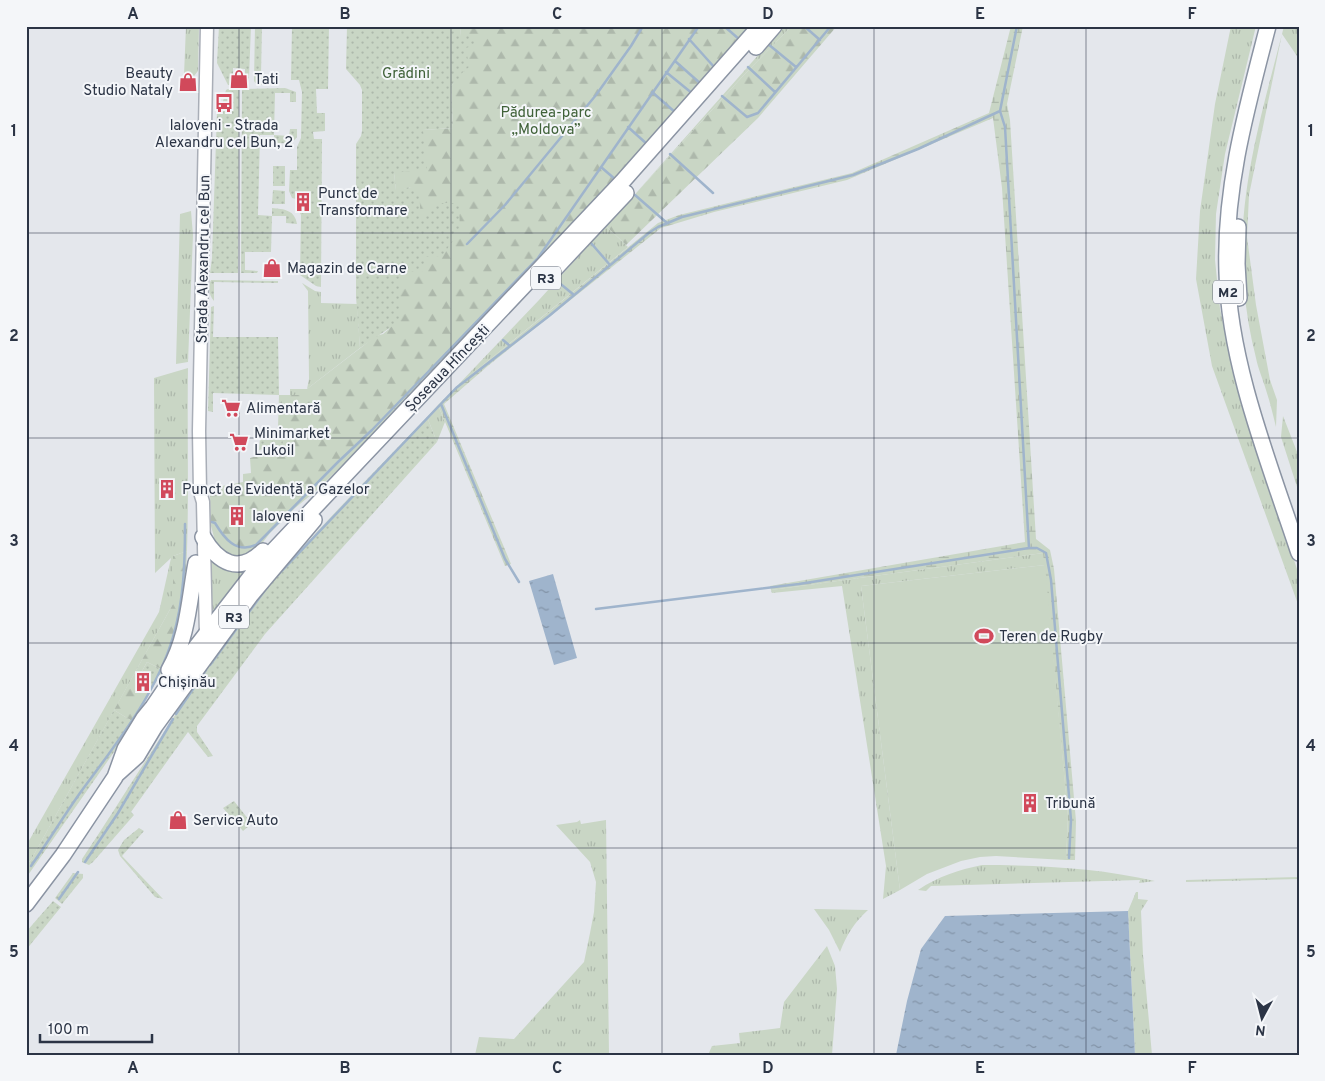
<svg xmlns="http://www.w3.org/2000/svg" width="1325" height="1081" font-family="Overpass,sans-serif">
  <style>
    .grass { fill: url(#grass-tufts) }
    .forest { fill: url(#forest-firs) }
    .wetland { fill: url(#wetland-marsh) }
    .garden { fill: url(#garden-dots) }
    .pitch { fill: #c9d6c5 }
    .water { fill: url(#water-ripples) }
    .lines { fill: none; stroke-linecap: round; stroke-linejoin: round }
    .stream { stroke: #9fb4cc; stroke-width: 2.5 }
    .secondary-casing { stroke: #a9aeb7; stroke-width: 15 }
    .trunk-casing { stroke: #8b94a3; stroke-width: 18 }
    .secondary { stroke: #fff; stroke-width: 12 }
    .trunk { stroke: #fff; stroke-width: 15 }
    .grid { fill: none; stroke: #2b3445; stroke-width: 1; stroke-opacity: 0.55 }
    .labels { text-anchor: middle; stroke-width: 4; stroke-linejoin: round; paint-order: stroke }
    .shield { fill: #f4f6f9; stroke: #676e7b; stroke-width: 1 }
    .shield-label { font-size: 14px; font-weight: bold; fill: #2b3445 }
    .poi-label { font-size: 15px; fill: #2b3445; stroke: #f4f6f9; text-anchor: start }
    .park-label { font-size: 15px; fill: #3f6138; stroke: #f4f6f9 }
    .street-label { font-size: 15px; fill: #2b3445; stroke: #f4f6f9 }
    .neatline { fill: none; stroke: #2b3445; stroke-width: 2 }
    .grid-label { font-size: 16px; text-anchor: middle; font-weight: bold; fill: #2b3445 }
  </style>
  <defs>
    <pattern id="grass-tufts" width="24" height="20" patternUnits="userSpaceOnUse" patternTransform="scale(1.25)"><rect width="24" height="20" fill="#c9d6c5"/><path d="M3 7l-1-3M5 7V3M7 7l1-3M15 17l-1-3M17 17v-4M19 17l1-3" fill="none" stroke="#adb8ab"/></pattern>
    <pattern id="forest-firs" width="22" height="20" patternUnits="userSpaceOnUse" patternTransform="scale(1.25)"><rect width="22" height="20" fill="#c9d6c5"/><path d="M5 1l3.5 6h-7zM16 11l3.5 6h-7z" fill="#adb8ab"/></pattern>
    <pattern id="wetland-marsh" width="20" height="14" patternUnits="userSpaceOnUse" patternTransform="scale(1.25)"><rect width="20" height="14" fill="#c9d6c5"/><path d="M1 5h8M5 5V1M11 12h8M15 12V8" fill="none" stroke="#adb8ab"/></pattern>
    <pattern id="garden-dots" width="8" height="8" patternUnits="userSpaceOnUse" patternTransform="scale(1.25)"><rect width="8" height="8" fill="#c9d6c5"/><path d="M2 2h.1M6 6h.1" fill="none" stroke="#adb8ab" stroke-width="1.8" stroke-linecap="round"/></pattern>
    <pattern id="water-ripples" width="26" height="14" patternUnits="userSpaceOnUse" patternTransform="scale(1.25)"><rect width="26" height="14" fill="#9fb4cc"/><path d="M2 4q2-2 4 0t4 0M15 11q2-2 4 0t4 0" fill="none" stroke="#8293a7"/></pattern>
  </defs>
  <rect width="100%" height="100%" fill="#e4e7ec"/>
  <!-- grass -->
  <path class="grass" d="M186,26H199L198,71L194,76L184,75Z
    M784,26H792L743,76L636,193Z
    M1231,26H1256L1225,154L1216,214L1215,260L1220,309L1242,405L1299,575V607L1212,366L1196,279L1200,211L1215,104Z
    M1284,26H1299V59L1282,34L1249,195L1247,237L1256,305L1270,380L1277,400L1276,427C1273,415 1270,402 1266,390C1263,379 1258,369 1256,358C1250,335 1246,311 1244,287C1235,201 1261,116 1282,34Z
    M191,211L193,235L188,362L176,364L180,214Z
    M606,226L628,247L457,386L539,300Z
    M302,283L315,291L321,292V303L357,304L360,348L307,389V395H290V389H307L309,379L308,291Z
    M188,368C187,430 189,490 187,551L173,556V604L31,860L26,865V846L159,612L171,558L155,573L154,378Z
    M438,405L445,422L437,442L427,417Z
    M1283,416L1299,457V493L1281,437Z
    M206,550L250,567L209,619Z
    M1043,553L1045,565L861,586L900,890L883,899L886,866L842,586L772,593L771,590Z
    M580,820L581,824L606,820L609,1055H475L479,1037L514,1039L584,962L590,933L594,912L596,882L590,862L556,825L577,822Z
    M982,865C1040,865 1099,868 1155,881L1139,883L1140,880L931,886L926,891L918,890C939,876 958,870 982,865Z
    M1299,877V879L1186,882V880Z
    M1136,892H1138V899L1148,900L1141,911L1143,955L1152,1055H1135L1128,911Z
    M814,909L868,910C854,923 847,934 840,952L829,930Z
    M827,946L835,966L837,989L832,1055H708L712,1046L740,1043L739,1033L780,1028L784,1002Z"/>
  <!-- forest -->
  <path class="forest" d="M460,26H754L680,111L364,446L356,452L317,490L295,508L270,533L257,550L244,557L230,556L220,550L215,541L211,526L210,496L217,487L243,482V474L251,473L250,458L282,449L284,428L278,427L279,395H307V389L376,336L383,334L389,329L398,272L421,222L411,187L396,191L394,173L423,130L453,128L451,86L454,82L461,37Z
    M792,26H837L758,118L626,245L606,226L743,76Z
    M187,551C185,596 181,629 163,670L147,662L141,673L152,689L132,721L114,710L173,604V556Z"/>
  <!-- wetland -->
  <path class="wetland" d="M1011,26H1023L1007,104L1010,120L1036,539L1050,550L1054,569L1076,821L1075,860H1066L1068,816L1043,553L771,590L770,586L1025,542L1002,188L993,118L847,180L714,212L661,228L489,365L444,404L511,564L505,566L438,405L457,386L658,223L679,215L852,173L989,113Z"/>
  <!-- garden -->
  <path class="garden" d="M219,26H251L249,78L248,82L245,85V69L233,68V85H228L217,63Z
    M255,26H262L261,75L277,76V84L257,85L254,81Z
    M292,26H329L328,89H316L317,113H325V131L313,132L314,139H322L321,287L316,286L300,275L301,215L296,205V199L292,198L289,191L290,170H297V147L301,138L302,92L299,80H291Z
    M347,26H460L461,36L473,35L477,44L466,48L469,67L462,73L461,79L454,82L451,86L453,128L423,130L427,169L394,173L396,190L411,187L419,190L421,221L438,203H459L460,231L442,256L425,257V271L399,272L400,321L360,348L356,297V144L361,136L362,131V90L360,85L346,69Z
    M285,88L296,92V102H290V93H275L274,135L289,136L290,129H297V137C292,145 283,143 274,143V135H260L258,215L272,216V208C284,209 295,210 297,224L286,223V216H272L271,252H245V270L258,271L257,273H241L242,89Z
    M228,89H239L238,273H210L212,258L217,112L218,109L222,105L226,90Z
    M273,166H285V186H273Z
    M273,190L285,191V204H272Z
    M211,280L278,281V283L214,282V301C209,296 208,286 211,280Z
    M214,306L213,337H278L279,395L213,393V412L208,411L211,307Z
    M427,417L437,442L265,634L197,726V732L213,756L208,757L188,732L131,812L134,815L93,862L89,865L82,862V859C132,784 178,706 232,633C290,555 360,487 427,417Z
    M272,432L284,433L282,449L275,451V447L259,450L260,437Z
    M147,662L163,670L152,689L141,673Z
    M114,710L132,721L114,752L26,878V865L31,860Z
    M234,801L249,820L247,822L249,826L243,831L223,808Z
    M139,828L144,831L122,856L163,899L155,897L120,856L118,850L124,840Z
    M73,873L83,874V878L62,904L55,898Z
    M53,901L61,907L26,950V932Z"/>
  <!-- pitch -->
  <path class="pitch" d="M1045,565L1068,816L1066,860L996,856L980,857L961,861L927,874L900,890L861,586Z"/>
  <!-- water -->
  <path class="water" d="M553,574L577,658L554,665L529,581Z
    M1128,911L1135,1055H896L907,1001L921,949L945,916Z"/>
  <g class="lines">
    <!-- stream -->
    <path class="stream" d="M724,26L740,40
      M804,26L820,40
      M689,39L715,68
      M768,44L796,67
      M675,61L701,84
      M748,67L775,92
      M666,72L693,94
      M652,92L676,113
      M722,96L747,117L758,113L831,26
      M628,127L648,145
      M670,154L713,193
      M601,167L616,180
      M635,195L667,223
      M591,243L610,265
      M467,244L505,205L596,95L631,46L643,26
      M557,281L574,295
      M503,340L510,346
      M441,404L505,559L519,582
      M212,522L215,523C224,538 236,554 256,545L338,462L372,430L538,258L699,26
      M1029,548H1037L1046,553L1051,580L1071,820L1069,858
      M277,576L456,388L549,316L650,232L658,227L682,217L853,175L918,149L1000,111
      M596,609L799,584L1029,548L1005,127L1000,111L1017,26
      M210,665L268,586
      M176,714L206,670
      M85,862L118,813L173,719
      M31,866C48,842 63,817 80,793C115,745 156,695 173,637C184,600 185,563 185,524
      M59,899L78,872"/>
    <!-- secondary casing -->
    <g class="secondary-casing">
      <path id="secondary" d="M206,635L203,502L200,492L199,431L207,26"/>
    </g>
    <!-- trunk casing -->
    <g class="trunk-casing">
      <path id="trunk" d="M1268,26C1247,107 1224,188 1227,272C1229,364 1270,465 1299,553
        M756,47L774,26
        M1238,227L1237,264L1239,298
        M550,274L626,193
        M203,537C218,563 239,575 263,551
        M169,670C188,637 189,600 196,563
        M117,774L137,756L155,726L250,596L314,520
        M26,904L63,855L115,777L125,749L144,718L153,707L176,673L258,567L622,182L760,26"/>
    </g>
    <!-- secondary -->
    <use href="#secondary" class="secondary"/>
    <!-- trunk -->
    <use href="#trunk" class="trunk"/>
  </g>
  <!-- grid -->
  <path class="grid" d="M239,26V1055M451,26V1055M662,26V1055M874,26V1055M1086,26V1055M26,233H1299M26,438H1299M26,643H1299M26,848H1299"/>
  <!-- icons -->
  <defs>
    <g id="shop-bare" transform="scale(1.5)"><path d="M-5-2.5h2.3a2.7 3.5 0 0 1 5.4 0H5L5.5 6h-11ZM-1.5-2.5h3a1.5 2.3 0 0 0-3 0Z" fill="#d1495b" stroke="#f4f6f9" stroke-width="2.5" paint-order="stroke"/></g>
    <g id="bus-bare" transform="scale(1.5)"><path d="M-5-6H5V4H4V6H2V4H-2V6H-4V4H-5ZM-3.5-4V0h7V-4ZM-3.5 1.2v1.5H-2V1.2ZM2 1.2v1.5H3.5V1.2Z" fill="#d1495b" stroke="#f4f6f9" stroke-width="2.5" paint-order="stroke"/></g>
    <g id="building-bare" transform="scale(1.5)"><path d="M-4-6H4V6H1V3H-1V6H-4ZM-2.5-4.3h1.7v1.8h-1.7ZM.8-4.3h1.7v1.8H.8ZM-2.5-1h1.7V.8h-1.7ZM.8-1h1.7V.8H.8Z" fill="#d1495b" stroke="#f4f6f9" stroke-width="2.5" paint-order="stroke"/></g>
    <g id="supermarket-bare" transform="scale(1.5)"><path d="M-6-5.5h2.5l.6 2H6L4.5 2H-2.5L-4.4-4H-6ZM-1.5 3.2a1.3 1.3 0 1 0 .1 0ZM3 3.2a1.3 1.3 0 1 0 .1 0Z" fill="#d1495b" stroke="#f4f6f9" stroke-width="2.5" paint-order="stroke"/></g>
    <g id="stadium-bare" transform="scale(1.5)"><path d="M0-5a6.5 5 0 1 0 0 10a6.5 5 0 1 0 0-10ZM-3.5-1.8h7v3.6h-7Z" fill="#d1495b" stroke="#f4f6f9" stroke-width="2.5" paint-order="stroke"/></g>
  </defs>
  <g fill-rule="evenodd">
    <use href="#shop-bare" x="239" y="79"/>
    <use href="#shop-bare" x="188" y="82"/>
    <use href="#bus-bare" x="224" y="103"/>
    <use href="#building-bare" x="303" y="202"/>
    <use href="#shop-bare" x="272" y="268"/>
    <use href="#supermarket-bare" x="231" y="408"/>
    <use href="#supermarket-bare" x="239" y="442"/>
    <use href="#building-bare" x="167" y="489"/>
    <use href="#building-bare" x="237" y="516"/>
    <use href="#stadium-bare" x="984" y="636"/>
    <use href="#building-bare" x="143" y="682"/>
    <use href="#building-bare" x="1030" y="803"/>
    <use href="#shop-bare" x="178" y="820"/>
  </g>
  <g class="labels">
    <!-- shield labels -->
    <g class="shield">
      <rect x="531" y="266.5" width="30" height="23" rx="4"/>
      <rect x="1213" y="280.5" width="30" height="23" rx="4"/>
      <rect x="219" y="605.5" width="30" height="23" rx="4"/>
    </g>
    <g class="shield-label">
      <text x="546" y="283">R3</text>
      <text x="1228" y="297">M2</text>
      <text x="234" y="622">R3</text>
    </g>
    <!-- poi labels -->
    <g class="poi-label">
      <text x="173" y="78" text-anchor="end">Beauty<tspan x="173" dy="17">Studio Nataly</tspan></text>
      <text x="254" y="84">Tati</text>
      <text x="224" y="130" text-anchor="middle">Ialoveni - Strada<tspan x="224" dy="17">Alexandru cel Bun, 2</tspan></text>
      <text x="318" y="198">Punct de<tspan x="318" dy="17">Transformare</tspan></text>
      <text x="287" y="273">Magazin de Carne</text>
      <text x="246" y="413">Alimentară</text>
      <text x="254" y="438">Minimarket<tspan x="254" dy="17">Lukoil</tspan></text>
      <text x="182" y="494">Punct de Evidență a Gazelor</text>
      <text x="252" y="521">Ialoveni</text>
      <text x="999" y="641">Teren de Rugby</text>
      <text x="158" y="687">Chișinău</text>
      <text x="1045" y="808">Tribună</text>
      <text x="193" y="825">Service Auto</text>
    </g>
    <!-- park labels -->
    <g class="park-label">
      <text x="406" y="78">Grădini</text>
      <text x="546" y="117">Pădurea-parc<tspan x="546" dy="17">„Moldova”</tspan></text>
    </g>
    <!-- street labels -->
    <g class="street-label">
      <text transform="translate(203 259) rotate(-89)" y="5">Strada Alexandru cel Bun</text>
      <text transform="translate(447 368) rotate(-46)" y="5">Șoseaua Hîncești</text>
    </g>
  </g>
  <!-- border -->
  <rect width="1325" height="1081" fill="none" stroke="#f4f6f9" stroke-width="55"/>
  <!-- north arrow -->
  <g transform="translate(1262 1018) rotate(187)" stroke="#f4f6f9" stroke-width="4" paint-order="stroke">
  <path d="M0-4L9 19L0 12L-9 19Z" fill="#2b3445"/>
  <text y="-8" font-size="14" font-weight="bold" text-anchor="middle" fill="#2b3445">N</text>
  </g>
  <!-- scale -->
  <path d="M40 1034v8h112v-8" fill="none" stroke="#2b3445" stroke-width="2.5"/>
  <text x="48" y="1034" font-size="15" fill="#2b3445" stroke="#f4f6f9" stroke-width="4" paint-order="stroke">100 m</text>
  <rect x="28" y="28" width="1270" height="1026" class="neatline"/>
  <g class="grid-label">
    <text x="133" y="19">A</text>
    <text x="345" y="19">B</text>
    <text x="557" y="19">C</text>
    <text x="768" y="19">D</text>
    <text x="980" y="19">E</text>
    <text x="1192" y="19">F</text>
    <text x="14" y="136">1</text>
    <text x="1311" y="136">1</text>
    <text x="14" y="341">2</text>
    <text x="1311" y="341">2</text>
    <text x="14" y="546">3</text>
    <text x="1311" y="546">3</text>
    <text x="14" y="751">4</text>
    <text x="1311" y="751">4</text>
    <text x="14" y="957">5</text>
    <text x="1311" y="957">5</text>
    <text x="133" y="1073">A</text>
    <text x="345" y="1073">B</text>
    <text x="557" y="1073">C</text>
    <text x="768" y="1073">D</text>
    <text x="980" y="1073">E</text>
    <text x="1192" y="1073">F</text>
  </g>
</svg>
